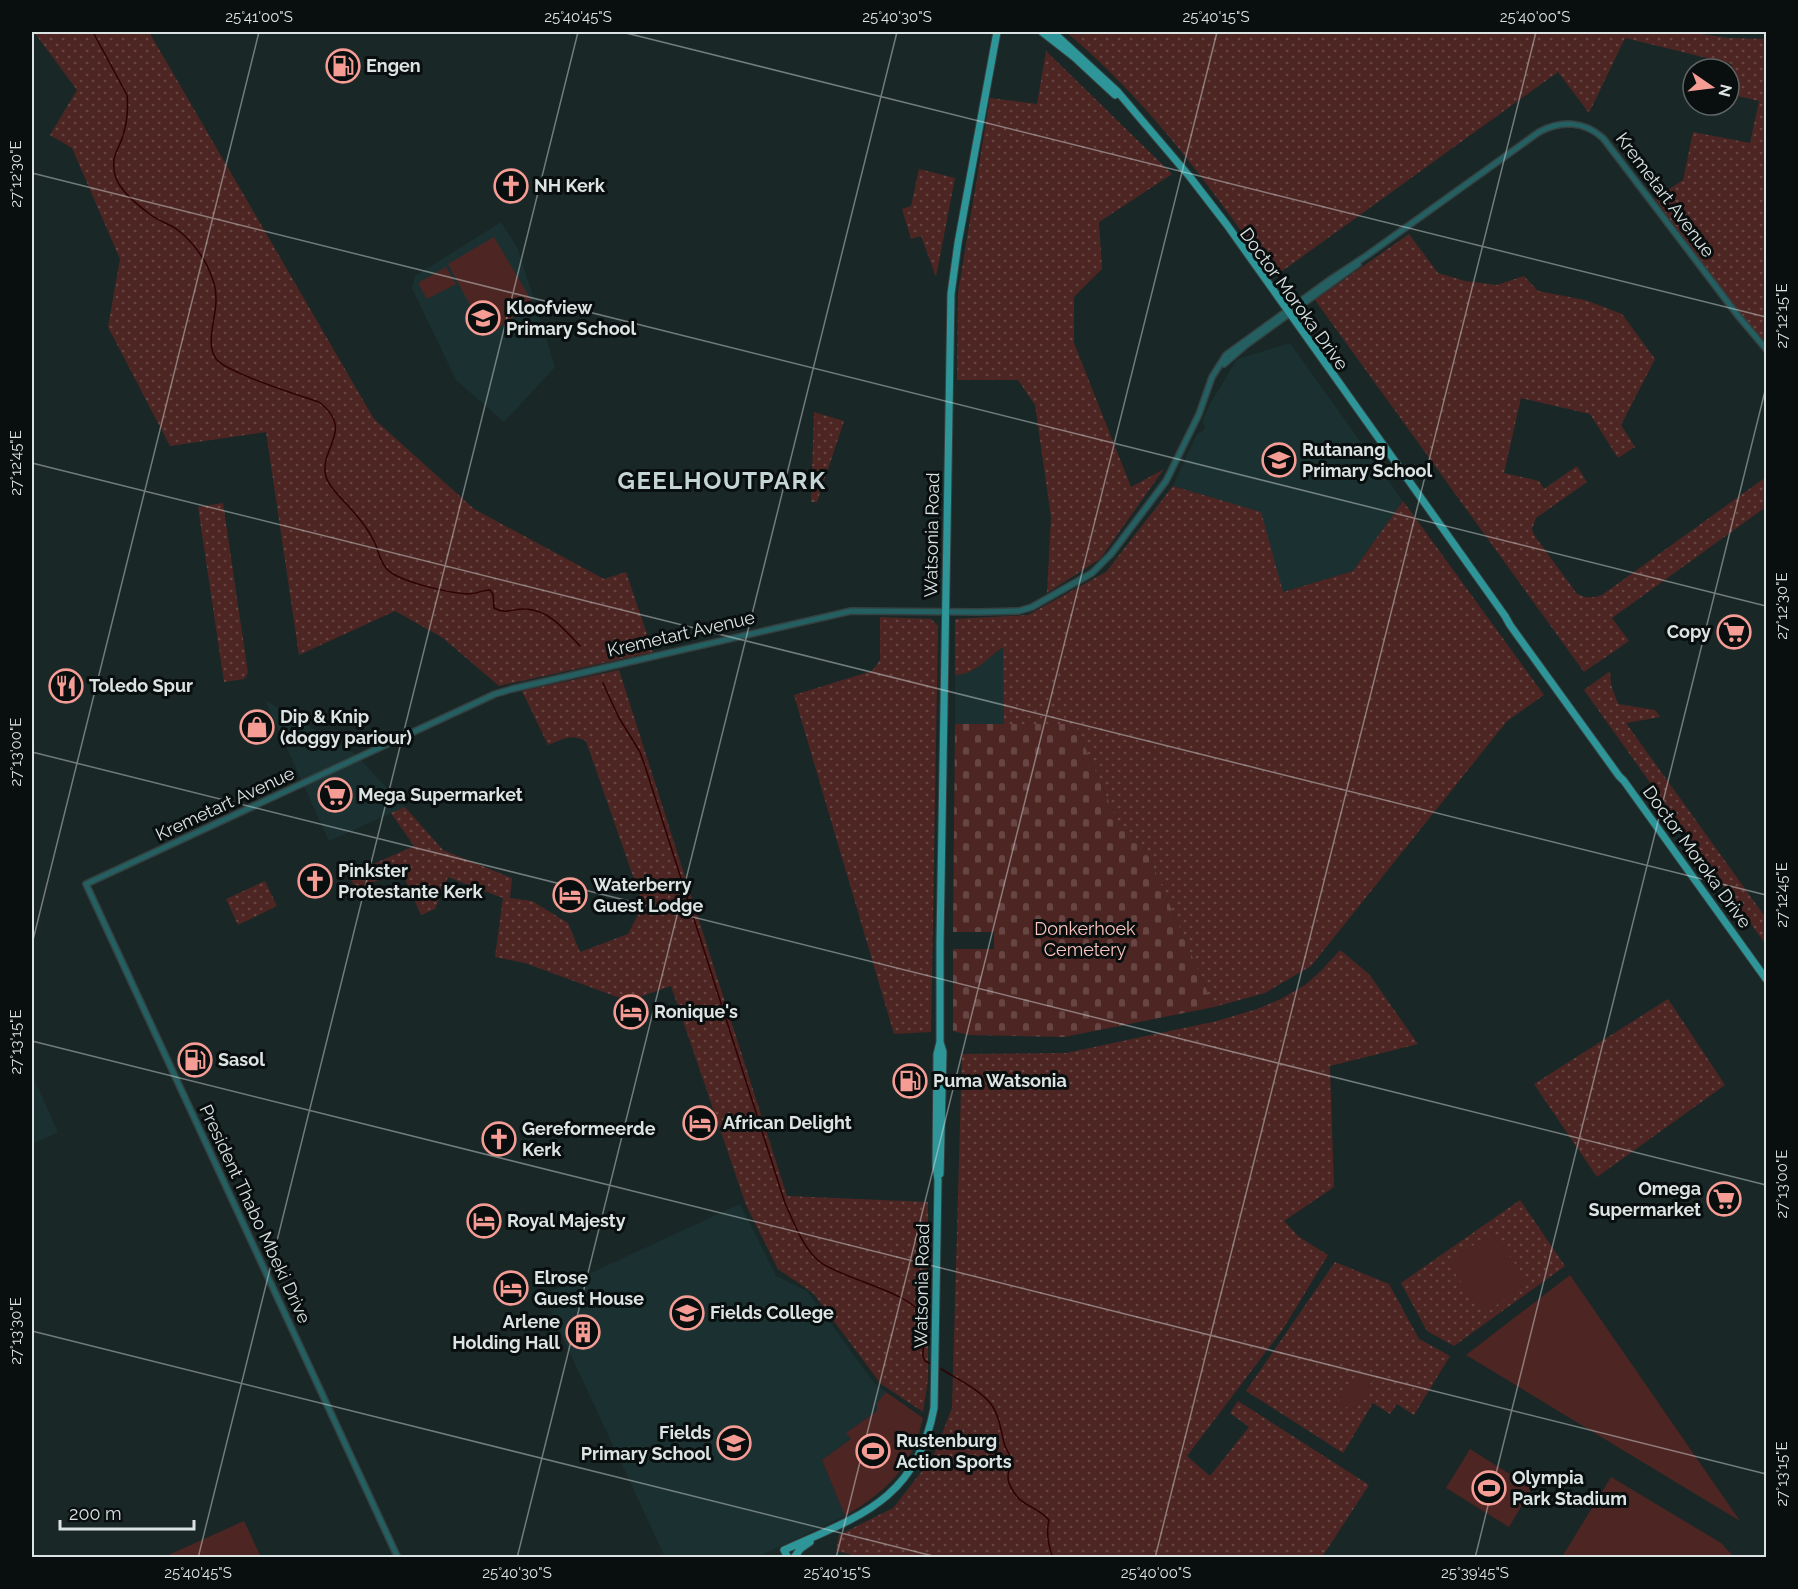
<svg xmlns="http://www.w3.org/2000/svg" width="1798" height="1589" font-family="Raleway,sans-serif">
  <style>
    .built { fill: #1b3131 }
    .grass { fill: url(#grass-dots) }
    .cemetery { fill: url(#cemetery-stones) }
    .park { fill: #4d2623 }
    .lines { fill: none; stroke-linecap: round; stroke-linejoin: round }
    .stream { stroke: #2f0204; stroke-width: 1.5 }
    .minor-casing { stroke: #354141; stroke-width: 8 }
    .major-casing { stroke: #354141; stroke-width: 9 }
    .minor { stroke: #245f61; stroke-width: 5 }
    .major { stroke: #2e9699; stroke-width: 7 }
    .ticks { fill: none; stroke: #dbe3e3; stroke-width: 1.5; stroke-opacity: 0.45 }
    .labels { text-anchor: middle; stroke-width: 6; stroke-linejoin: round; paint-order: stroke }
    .poi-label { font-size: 18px; font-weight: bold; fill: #dbe3e3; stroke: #090e0e; text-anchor: start }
    .street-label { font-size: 18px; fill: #dbe3e3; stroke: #090e0e }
    .park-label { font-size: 18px; fill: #fbc4bf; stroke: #090e0e }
    .district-label { font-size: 24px; font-weight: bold; letter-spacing: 1.5px; fill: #c5d5d6; stroke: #090e0e }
    .neatline { fill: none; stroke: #dbe3e3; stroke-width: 2 }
    .ticks-label { font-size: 15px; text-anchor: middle; fill: #dbe3e3 }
  </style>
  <defs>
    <pattern id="grass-dots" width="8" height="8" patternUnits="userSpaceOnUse" patternTransform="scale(1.5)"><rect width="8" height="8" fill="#4d2623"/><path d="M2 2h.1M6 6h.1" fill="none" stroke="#664543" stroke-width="1.8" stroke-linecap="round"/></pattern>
    <pattern id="cemetery-stones" width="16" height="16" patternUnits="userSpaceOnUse" patternTransform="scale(1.5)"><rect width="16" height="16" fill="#4d2623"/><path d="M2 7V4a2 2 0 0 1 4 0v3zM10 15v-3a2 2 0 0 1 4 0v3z" fill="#664543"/></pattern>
  </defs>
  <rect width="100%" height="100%" fill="#1a2727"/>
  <!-- built -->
  <path class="built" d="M501,222L518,249L555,367L504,422L456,380L412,288L415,276Z
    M1290,343L1403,501L1353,571L1282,592L1260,512L1173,486L1197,434L1203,431L1205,427L1202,421L1210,404L1237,359Z
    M1004,648V724H955V675L974,670L1000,649Z
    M265,700L355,754L405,807L329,841Z
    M32,1074L58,1132L32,1144Z
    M740,1204L776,1276L807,1291L874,1383L886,1392L877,1403V1411L846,1433L851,1439L822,1460L845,1516L757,1557H665L543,1295Z"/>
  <!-- grass -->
  <path class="grass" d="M34,32H149L374,419L474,509L604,579L626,572L653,652L499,686L443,638L395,611L299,655L266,432L170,446L108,327L120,259L72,148L50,135L77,90Z
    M1066,32H1690L1728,38L1766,39V345L1740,315L1655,199L1683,180L1693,132L1750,143L1759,101L1729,94L1732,64L1625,38L1589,113L1558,72L1274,277C1212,189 1149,101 1066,32Z
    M1046,51L1172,174L1099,222L1102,269L1074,297V343L1131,487L1164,469L1100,559L1047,593L1051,517L1035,405L1018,380H957L958,293L990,98L1037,104Z
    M919,169L955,178L936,277L921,236L911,239L902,209L911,206Z
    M1409,234L1438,273L1465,281L1497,285L1524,276L1538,291L1585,300L1622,314L1655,359L1621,425L1635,447L1618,458L1590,414L1521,398L1504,473L1539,481L1544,489L1577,466L1587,482L1536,518L1532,529L1534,535L1577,594C1587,599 1593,598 1602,595L1766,477V513L1763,509L1612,618L1629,641L1584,672L1315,300Z
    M814,412L844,421L817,502H811Z
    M1173,486L1261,512L1283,592L1353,571L1403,501L1544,695L1507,721L1311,966L1265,993L1214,1007L1145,848L1117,821L1075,724H1004L1003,648L1000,649C986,660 973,675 955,675V619L1028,615L1106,572Z
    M223,503L248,673L244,679L224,682L198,507Z
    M880,617L931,619L938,626L931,1032L894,1034L794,695L872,671L880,660Z
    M619,670L787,1196L928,1202V1379L923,1412L881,1384L813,1293L778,1269L746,1205L671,986L628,1001L525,963L495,957L503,898L448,877L435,909L421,915L401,870L356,890L349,875L414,846L391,813L405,807L443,850L512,878L510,898L532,901L568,923L580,952L628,934L643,905L586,741C571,733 563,739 548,745L522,691Z
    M1610,671L1611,685L1618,704L1655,710L1660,717L1626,723L1766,918V945L1584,690Z
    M265,881L277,906L238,925L226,899Z
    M1340,950L1369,974L1418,1044L1330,1066L1334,1187L1284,1221L1299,1237L1328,1255L1283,1329L1187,1456L1210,1476L1249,1427L1230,1413L1238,1401L1369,1485L1322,1557L852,1558L850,1554L836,1551L839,1535L893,1508L933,1457L952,1408L962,1054L1066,1053L1217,1021L1257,1009L1281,999L1305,985L1321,971Z
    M1668,999L1725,1085L1597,1177L1534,1084Z
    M1520,1200L1565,1266L1454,1346L1427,1331L1401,1283Z
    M1335,1262L1389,1284L1419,1339L1450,1356L1414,1415L1397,1404L1390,1414L1373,1403L1343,1453L1246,1391Z"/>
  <!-- cemetery -->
  <path class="cemetery" d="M955,724H1075L1117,821L1145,848L1214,1007L1064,1037L968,1035L953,1031V949H994V932H953Z"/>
  <!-- park -->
  <path class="park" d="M494,237L533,303L492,333H485L448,264Z
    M446,267L456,284L427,299L418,283Z
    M1491,1232L1528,1281L1485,1314L1448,1264Z
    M1570,1275L1740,1521L1466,1355Z
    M1359,1371L1372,1381L1353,1411L1339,1402Z
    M886,1392L923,1418C912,1468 887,1491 845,1516L822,1460L851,1439L846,1433L877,1411V1403Z
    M1470,1449L1532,1488L1509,1527L1446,1488Z
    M1611,1477L1721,1543L1734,1557H1562Z
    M244,1521L261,1557H164Z"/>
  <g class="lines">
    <!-- stream -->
    <path class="stream" d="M93,32L127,95C128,106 127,121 124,132C120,149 110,155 115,175C119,191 139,206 151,215C160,222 171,224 179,231C192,241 206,260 211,275C214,282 216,291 216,298C217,316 204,345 217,360C230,374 298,395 319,402C356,430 318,449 326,477C330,490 349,505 357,516C364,524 370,533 375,543C378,551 380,561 386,568C397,582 450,593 468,594C476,594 483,590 490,590L493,594L494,608C506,615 513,608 526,609C549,610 565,630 580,646
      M603,683L618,716L640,752L645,766L785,1203C794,1223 803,1248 820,1262C840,1278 913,1293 921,1315C926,1326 923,1344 923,1356L925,1361L931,1364
      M941,1369C957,1379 979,1389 991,1404C999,1415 1001,1430 1004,1443C1005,1448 1008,1451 1010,1456C1013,1465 1005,1474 1009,1483C1019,1508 1035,1504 1049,1520C1046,1533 1048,1545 1053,1558"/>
    <!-- minor casing -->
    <g class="minor-casing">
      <path id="minor" d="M1224,364L1246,345L1358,264
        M398,1558L86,884L495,694L512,689L851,611L979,612L1019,611L1032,607L1092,573L1111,554L1166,481L1199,414L1212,377L1226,355L1331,279L1366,256L1539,132C1561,120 1584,121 1603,138L1739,317L1766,349"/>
    </g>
    <!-- major casing -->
    <g class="major-casing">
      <path id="major" d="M1042,32L1074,57L1115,95
        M1053,32L1117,91L1190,177L1227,225L1505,616L1510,625L1619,776L1624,781L1766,979
        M940,1174L943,1052L940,1042
        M788,1558L784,1550C860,1516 917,1499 934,1408L938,1180L936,1166L937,1054L940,1042V942L951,294L958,243L997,32
        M794,1558L800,1549L810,1542"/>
    </g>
    <!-- minor -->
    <use href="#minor" class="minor"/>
    <!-- major -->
    <use href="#major" class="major"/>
  </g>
  <!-- ticks -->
  <path class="ticks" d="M622,32L1766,317M32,173L1766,606M32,463L1766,895M32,752L1766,1185M32,944L259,32M32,1041L1766,1474M32,1331L941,1558M198,1558L578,32M517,1558L897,32M836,1558L1217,32M1155,1558L1536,32M1475,1558L1766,387"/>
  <!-- icons -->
  <defs>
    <g id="fuel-ring" transform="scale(1.725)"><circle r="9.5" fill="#090e0e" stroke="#f59c95" stroke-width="1.5"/><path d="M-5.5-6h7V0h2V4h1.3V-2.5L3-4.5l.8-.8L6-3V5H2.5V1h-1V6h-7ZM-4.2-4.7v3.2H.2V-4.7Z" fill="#f59c95"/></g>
    <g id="church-ring" transform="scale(1.725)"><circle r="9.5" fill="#090e0e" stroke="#f59c95" stroke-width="1.5"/><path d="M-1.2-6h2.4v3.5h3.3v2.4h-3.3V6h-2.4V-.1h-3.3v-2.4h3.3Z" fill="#f59c95"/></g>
    <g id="school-ring" transform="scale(1.725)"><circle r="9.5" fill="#090e0e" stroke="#f59c95" stroke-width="1.5"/><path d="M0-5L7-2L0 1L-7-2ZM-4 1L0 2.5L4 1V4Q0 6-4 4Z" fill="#f59c95"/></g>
    <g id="supermarket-ring" transform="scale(1.725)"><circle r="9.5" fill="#090e0e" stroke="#f59c95" stroke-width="1.5"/><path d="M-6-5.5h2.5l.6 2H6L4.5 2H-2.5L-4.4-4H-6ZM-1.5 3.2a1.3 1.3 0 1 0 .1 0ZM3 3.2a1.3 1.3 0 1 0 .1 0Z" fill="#f59c95"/></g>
    <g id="restaurant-ring" transform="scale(1.725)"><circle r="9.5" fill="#090e0e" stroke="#f59c95" stroke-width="1.5"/><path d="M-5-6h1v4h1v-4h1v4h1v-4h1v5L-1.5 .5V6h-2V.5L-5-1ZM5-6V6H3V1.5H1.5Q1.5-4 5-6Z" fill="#f59c95"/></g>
    <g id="shop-ring" transform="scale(1.725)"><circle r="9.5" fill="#090e0e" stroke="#f59c95" stroke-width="1.5"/><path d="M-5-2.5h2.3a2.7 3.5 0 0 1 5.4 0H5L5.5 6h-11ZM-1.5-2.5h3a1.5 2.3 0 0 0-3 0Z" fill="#f59c95"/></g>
    <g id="hotel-ring" transform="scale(1.725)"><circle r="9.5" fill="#090e0e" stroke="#f59c95" stroke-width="1.5"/><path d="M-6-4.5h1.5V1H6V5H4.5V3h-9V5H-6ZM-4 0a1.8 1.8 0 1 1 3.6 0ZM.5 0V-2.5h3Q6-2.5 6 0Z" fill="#f59c95"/></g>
    <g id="university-ring" transform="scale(1.725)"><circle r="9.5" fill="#090e0e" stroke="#f59c95" stroke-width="1.5"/><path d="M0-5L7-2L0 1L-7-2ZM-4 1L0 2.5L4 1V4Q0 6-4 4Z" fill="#f59c95"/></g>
    <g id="building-ring" transform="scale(1.725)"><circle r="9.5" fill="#090e0e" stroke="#f59c95" stroke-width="1.5"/><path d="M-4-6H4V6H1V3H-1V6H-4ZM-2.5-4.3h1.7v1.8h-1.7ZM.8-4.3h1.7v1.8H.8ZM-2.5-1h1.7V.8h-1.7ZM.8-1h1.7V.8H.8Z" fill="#f59c95"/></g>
    <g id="stadium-ring" transform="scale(1.725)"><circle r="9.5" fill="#090e0e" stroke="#f59c95" stroke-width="1.5"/><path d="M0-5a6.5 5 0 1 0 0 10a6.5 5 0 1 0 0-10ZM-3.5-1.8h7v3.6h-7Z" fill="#f59c95"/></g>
  </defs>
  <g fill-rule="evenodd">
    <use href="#fuel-ring" x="343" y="66"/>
    <use href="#church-ring" x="511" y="186"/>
    <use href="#school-ring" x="483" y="318"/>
    <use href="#school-ring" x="1279" y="460"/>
    <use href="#supermarket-ring" x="1734" y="632"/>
    <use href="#restaurant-ring" x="66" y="686"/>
    <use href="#shop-ring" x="257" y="727"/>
    <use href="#supermarket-ring" x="335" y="795"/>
    <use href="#church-ring" x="315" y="881"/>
    <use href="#hotel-ring" x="570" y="895"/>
    <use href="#hotel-ring" x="631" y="1012"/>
    <use href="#fuel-ring" x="195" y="1060"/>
    <use href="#fuel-ring" x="910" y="1081"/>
    <use href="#hotel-ring" x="700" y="1123"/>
    <use href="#church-ring" x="499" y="1139"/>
    <use href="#supermarket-ring" x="1724" y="1199"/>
    <use href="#hotel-ring" x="484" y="1221"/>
    <use href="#hotel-ring" x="511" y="1288"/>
    <use href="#university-ring" x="687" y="1313"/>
    <use href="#building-ring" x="583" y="1332"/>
    <use href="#school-ring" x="734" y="1443"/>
    <use href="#stadium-ring" x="873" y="1451"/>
    <use href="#stadium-ring" x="1489" y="1488"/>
  </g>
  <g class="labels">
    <!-- poi labels -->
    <g class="poi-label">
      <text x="366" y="72">Engen</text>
      <text x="534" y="192">NH Kerk</text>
      <text x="506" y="314">Kloofview<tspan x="506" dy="21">Primary School</tspan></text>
      <text x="1302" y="456">Rutanang<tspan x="1302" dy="21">Primary School</tspan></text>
      <text x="1711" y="638" text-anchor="end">Copy</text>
      <text x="89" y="692">Toledo Spur</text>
      <text x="280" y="723">Dip &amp; Knip<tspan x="280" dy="21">(doggy pariour)</tspan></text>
      <text x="358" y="801">Mega Supermarket</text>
      <text x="338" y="877">Pinkster<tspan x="338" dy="21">Protestante Kerk</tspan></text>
      <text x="593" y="891">Waterberry<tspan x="593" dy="21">Guest Lodge</tspan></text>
      <text x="654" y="1018">Ronique's</text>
      <text x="218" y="1066">Sasol</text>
      <text x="933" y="1087">Puma Watsonia</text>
      <text x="723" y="1129">African Delight</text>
      <text x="522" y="1135">Gereformeerde<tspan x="522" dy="21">Kerk</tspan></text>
      <text x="1701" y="1195" text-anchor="end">Omega<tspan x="1701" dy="21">Supermarket</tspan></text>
      <text x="507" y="1227">Royal Majesty</text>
      <text x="534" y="1284">Elrose<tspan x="534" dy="21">Guest House</tspan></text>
      <text x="710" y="1319">Fields College</text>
      <text x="560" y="1328" text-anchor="end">Arlene<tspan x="560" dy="21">Holding Hall</tspan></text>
      <text x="711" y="1439" text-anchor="end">Fields<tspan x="711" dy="21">Primary School</tspan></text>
      <text x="896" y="1447">Rustenburg<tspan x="896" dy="21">Action Sports</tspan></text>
      <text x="1512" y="1484">Olympia<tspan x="1512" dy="21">Park Stadium</tspan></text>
    </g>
    <!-- street labels -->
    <g class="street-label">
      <text transform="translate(1665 195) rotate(53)" y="6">Kremetart Avenue</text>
      <text transform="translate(1294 299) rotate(54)" y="6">Doctor Moroka Drive</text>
      <text transform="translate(932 535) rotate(-89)" y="6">Watsonia Road</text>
      <text transform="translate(681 634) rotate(-13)" y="6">Kremetart Avenue</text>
      <text transform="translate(225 804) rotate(-25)" y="6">Kremetart Avenue</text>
      <text transform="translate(1697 857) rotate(54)" y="6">Doctor Moroka Drive</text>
      <text transform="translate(255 1214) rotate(65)" y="6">President Thabo Mbeki Drive</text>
      <text transform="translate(922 1286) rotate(-89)" y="6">Watsonia Road</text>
    </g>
    <!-- park labels -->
    <g class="park-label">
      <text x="1085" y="935">Donkerhoek<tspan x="1085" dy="21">Cemetery</tspan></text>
    </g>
    <!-- district labels -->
    <g class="district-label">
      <text x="722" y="489">GEELHOUTPARK</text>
    </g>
  </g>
  <!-- border -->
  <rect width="1798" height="1589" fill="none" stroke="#090e0e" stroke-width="66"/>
  <!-- north arrow -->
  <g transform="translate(1711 87) rotate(104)"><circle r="28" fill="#090e0e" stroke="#5d6363" stroke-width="1.5"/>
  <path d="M0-4.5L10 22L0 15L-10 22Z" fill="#f59c95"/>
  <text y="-9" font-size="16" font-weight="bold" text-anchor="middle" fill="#dbe3e3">N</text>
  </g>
  <!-- scale -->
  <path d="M60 1520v9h134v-9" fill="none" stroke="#dbe3e3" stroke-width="3"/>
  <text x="69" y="1520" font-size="18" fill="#dbe3e3" stroke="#090e0e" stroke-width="4.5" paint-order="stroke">200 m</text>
  <rect x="33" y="33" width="1732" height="1523" class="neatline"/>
  <g class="ticks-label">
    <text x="259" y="22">25°41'00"S</text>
    <text x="578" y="22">25°40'45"S</text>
    <text x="897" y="22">25°40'30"S</text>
    <text x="1216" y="22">25°40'15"S</text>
    <text x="1535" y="22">25°40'00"S</text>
    <text transform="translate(16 174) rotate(-90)" y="5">27°12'30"E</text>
    <text transform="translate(1782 316) rotate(-90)" y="5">27°12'15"E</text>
    <text transform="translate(16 463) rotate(-90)" y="5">27°12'45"E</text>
    <text transform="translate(1782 606) rotate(-90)" y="5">27°12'30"E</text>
    <text transform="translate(16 752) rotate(-90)" y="5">27°13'00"E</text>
    <text transform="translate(1782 895) rotate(-90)" y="5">27°12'45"E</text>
    <text transform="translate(16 1042) rotate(-90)" y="5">27°13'15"E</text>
    <text transform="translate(1782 1184) rotate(-90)" y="5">27°13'00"E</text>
    <text transform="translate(16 1331) rotate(-90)" y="5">27°13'30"E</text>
    <text transform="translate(1782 1474) rotate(-90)" y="5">27°13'15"E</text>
    <text x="198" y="1578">25°40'45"S</text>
    <text x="517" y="1578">25°40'30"S</text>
    <text x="837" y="1578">25°40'15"S</text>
    <text x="1156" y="1578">25°40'00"S</text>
    <text x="1475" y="1578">25°39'45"S</text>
  </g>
</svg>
